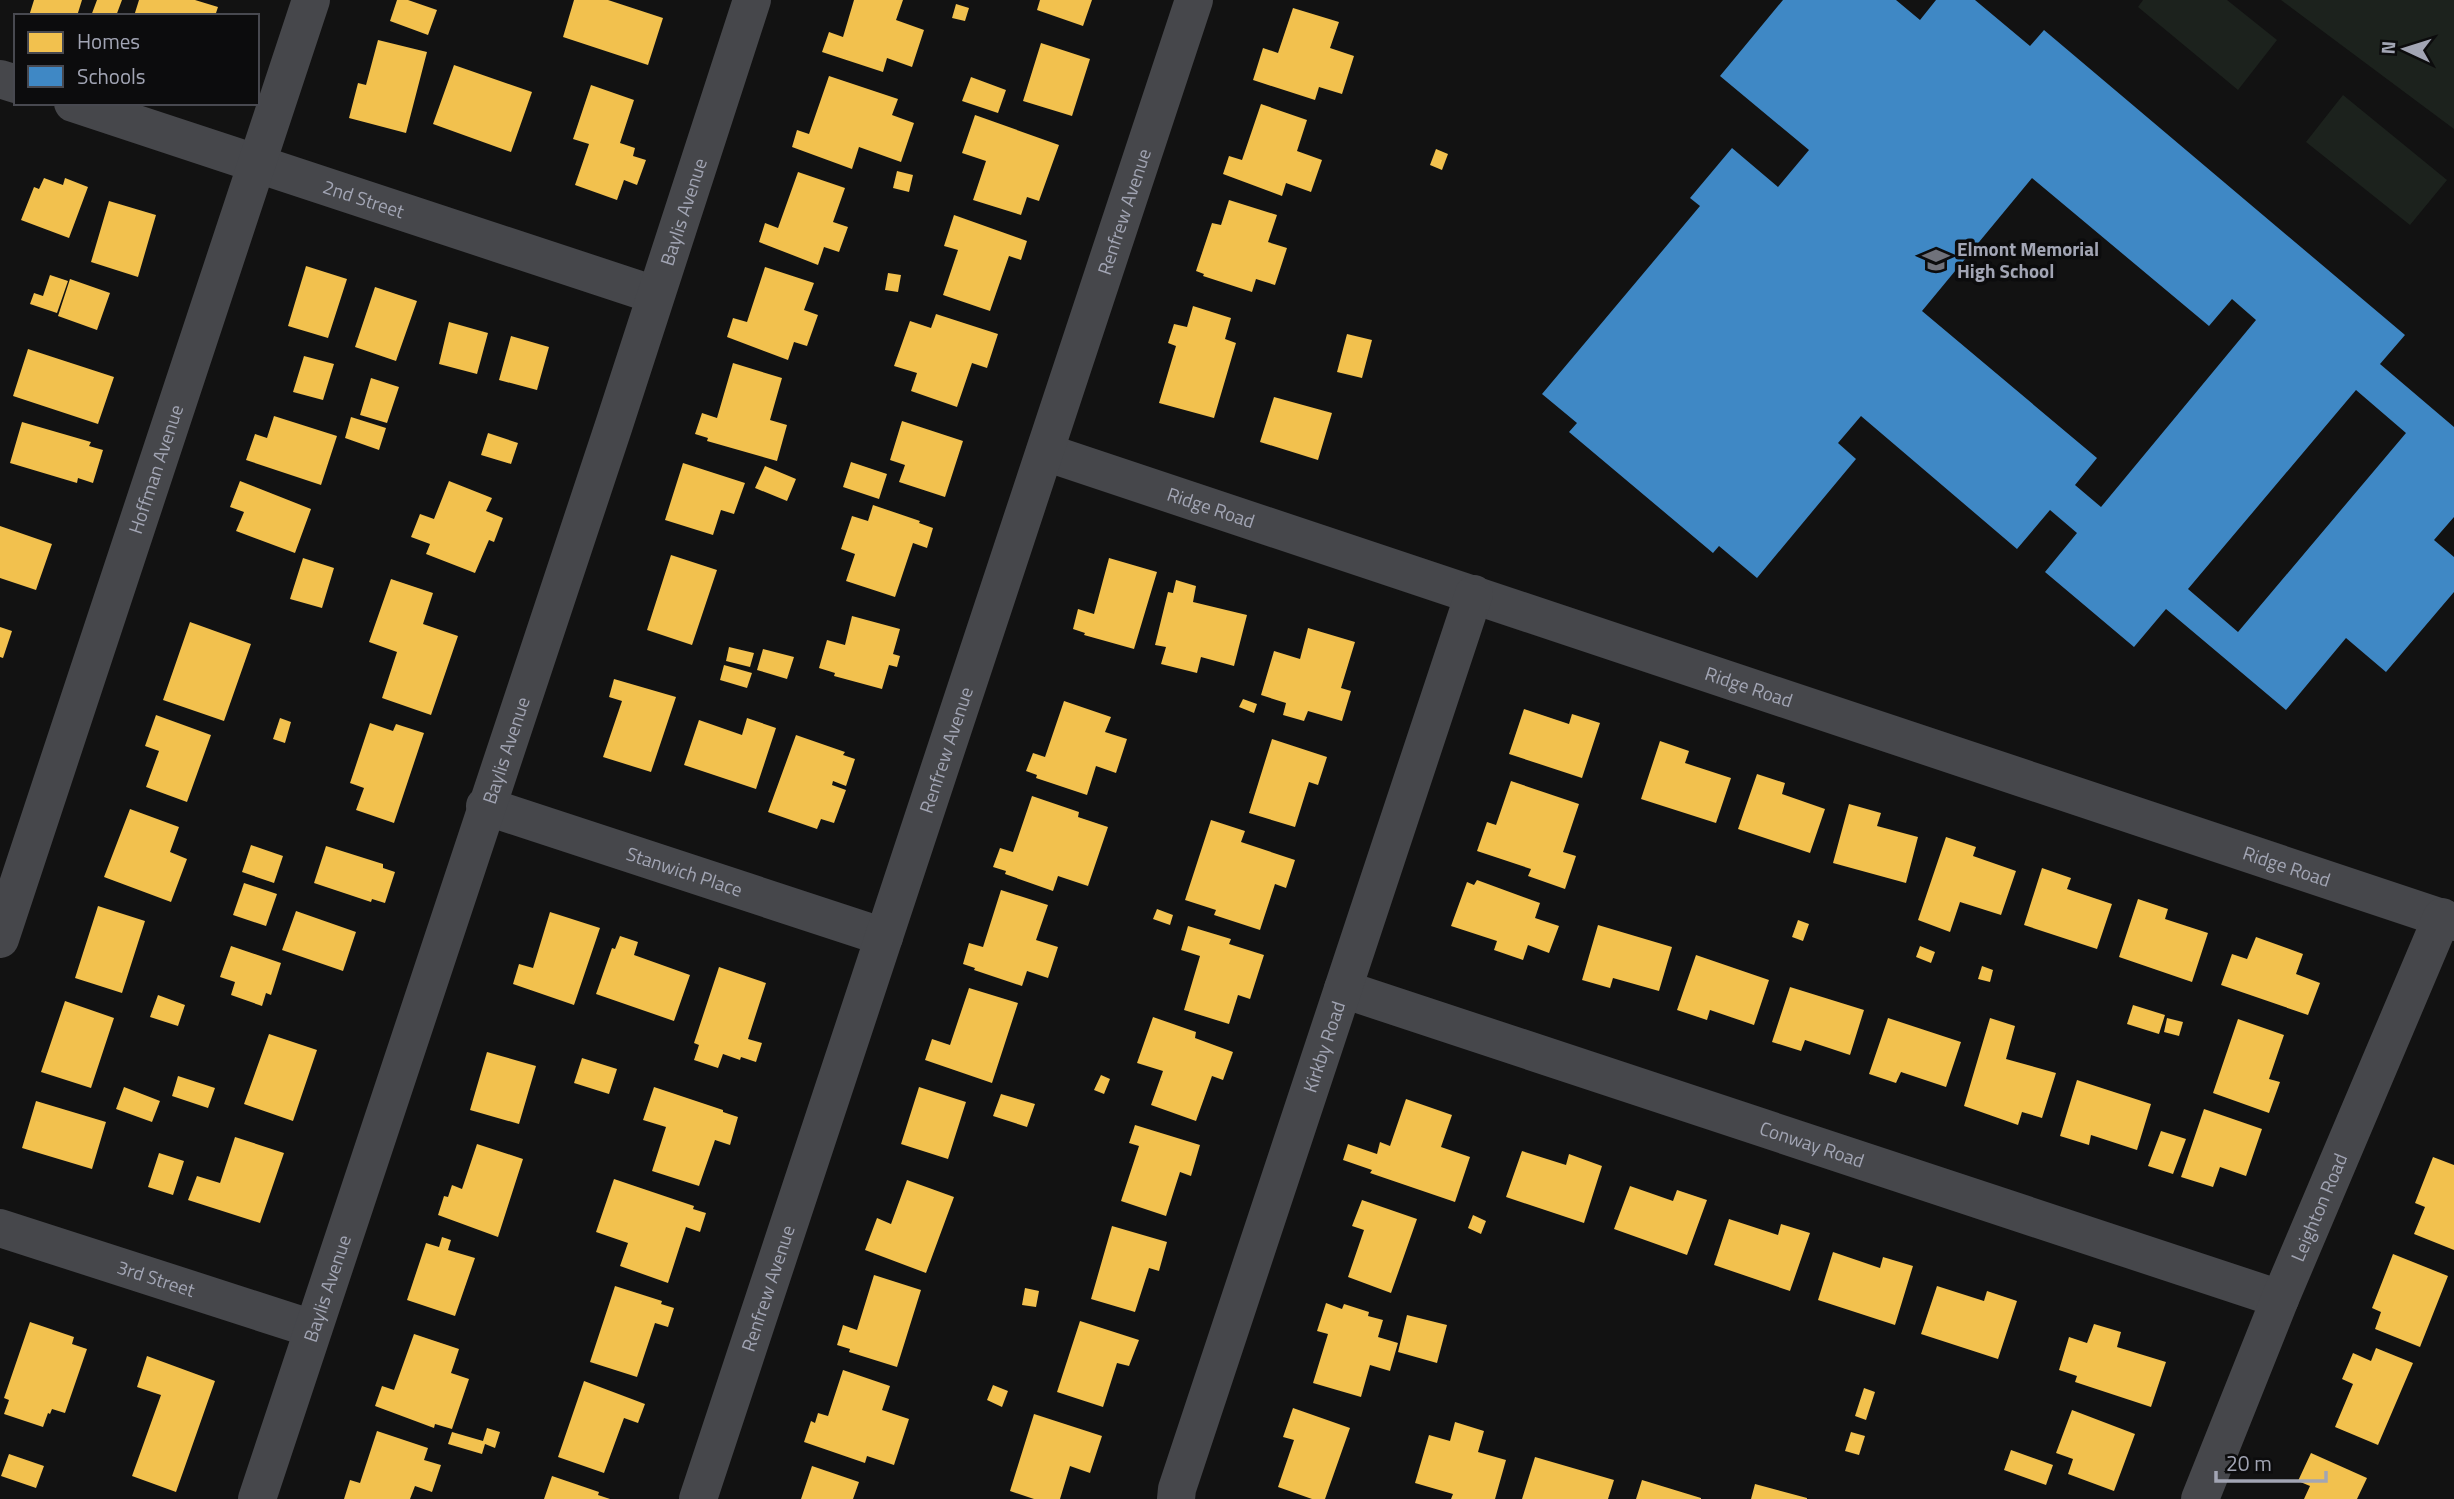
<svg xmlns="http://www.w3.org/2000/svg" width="2454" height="1499" font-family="'Titillium Web',sans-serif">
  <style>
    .green { fill: #1c221d }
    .homes { fill: #f2c14e }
    .schools { fill: #3f88c5; fill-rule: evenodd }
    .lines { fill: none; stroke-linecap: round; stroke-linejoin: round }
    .minor { stroke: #46474b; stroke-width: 38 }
    .labels { text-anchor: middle; stroke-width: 7; stroke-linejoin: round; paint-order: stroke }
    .street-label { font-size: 19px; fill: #a2a5b4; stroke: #0c0c0d }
    .poi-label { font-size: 19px; font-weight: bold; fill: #a2a5b4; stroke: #0c0c0d; text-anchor: start }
  </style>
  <rect width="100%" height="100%" fill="#121212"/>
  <!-- green -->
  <path class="green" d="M2143,0H2227L2277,40L2238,90L2138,7Z
    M2281,0H2454V129Z
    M2343,95L2447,180L2410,225L2306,142Z"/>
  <!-- homes -->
  <path class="homes" d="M34,0H82L77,16H29Z
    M97,0H122L116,16H91Z
    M139,0H195L218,7L215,16H134Z
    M397,0H408L437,10L428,35L390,21Z
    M574,0H608L663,18L648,65L563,37Z
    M854,0H903L896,20L924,30L912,67L887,58L883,72L822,52L829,32L843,37Z
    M1040,0H1092L1083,26L1037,10Z
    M956,4L969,8L965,21L952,18Z
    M1293,8L1339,22L1330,48L1354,56L1342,94L1319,87L1315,100L1253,80L1263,48L1278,53Z
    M378,40L427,52L406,133L349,118L358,83L366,85Z
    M1041,43L1090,59L1072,116L1023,101Z
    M454,65L532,92L511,152L433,124Z
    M829,76L898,99L892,115L914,123L901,162L859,147L852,169L792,147L797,130L809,134Z
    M971,77L1006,90L998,113L962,101Z
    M591,85L634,100L620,143L635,148L633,156L646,160L637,185L624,180L617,200L575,185L589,144L573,139Z
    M1261,104L1307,120L1297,151L1322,160L1311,192L1286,183L1282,196L1223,174L1229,156L1242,160Z
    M975,115L1059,145L1039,201L1027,197L1021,215L973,200L986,161L962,153Z
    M1436,149L1448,154L1442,170L1430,165Z
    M897,171L913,175L909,192L893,188Z
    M798,172L845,188L833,222L848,227L839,252L824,247L818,265L759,242L765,223L778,228Z
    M44,178L63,185L65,178L88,187L69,238L21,220L34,187L39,189Z
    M1229,200L1277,215L1268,242L1287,248L1275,285L1256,279L1252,292L1203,276L1204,274L1196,271L1212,223L1221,225Z
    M109,201L156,215L138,277L91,262Z
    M954,215L1027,241L1021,260L1009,256L990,311L943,295L958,250L944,246Z
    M306,266L347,279L328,338L288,326Z
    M765,267L814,283L804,310L818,315L807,346L794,342L788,360L727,337L733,318L747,322Z
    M888,273L901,275L898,292L885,290Z
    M50,275L68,281L57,313L30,304L34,293L43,296Z
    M70,279L110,293L97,330L58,316Z
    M375,287L417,301L396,361L355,347Z
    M1193,306L1231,318L1225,339L1236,343L1214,418L1159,403L1176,346L1168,343L1174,324L1187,327Z
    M936,314L998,334L987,368L972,363L957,407L911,391L917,373L894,366L910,321L931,328Z
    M449,322L488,333L477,374L439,364Z
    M1347,334L1372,340L1362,378L1337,372Z
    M511,336L549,347L537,390L499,380Z
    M28,349L114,377L98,424L13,396Z
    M304,356L334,364L323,400L293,392Z
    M733,363L782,378L770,420L787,425L777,461L707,441L708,438L695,434L702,413L717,418Z
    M371,378L399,387L387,423L360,415Z
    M1274,397L1332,413L1318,460L1260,442Z
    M274,416L337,436L321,485L246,460L255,434L267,438Z
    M351,417L386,428L379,450L345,438Z
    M902,421L963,441L945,497L899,482L905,465L890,460Z
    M22,422L91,442L89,446L103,450L93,483L78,478L77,483L10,463Z
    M488,433L518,443L511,464L481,455Z
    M851,462L887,474L879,499L843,487Z
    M683,463L745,483L734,514L721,510L713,535L665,520Z
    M765,466L796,479L787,501L755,488Z
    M240,481L311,509L295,553L236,531L244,512L230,507Z
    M449,481L492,498L486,511L503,518L494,542L489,540L475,573L426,554L430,544L411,537L420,514L434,519Z
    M873,505L920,521L919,523L933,528L927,548L913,543L895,597L846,581L855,554L841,549L852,516L868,521Z
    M0,526L52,544L36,590L0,578Z
    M671,555L717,570L692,645L647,630Z
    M303,558L334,568L322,608L290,599Z
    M1109,558L1157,572L1134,649L1084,635L1085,633L1073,629L1078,609L1094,614Z
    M391,579L433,593L423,624L458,636L431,715L382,698L397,652L369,642Z
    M1176,580L1196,586L1193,602L1247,615L1234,666L1201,657L1197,673L1161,664L1166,647L1155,645L1168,592L1173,593Z
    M852,616L900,629L893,654L900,656L897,667L889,665L882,689L834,676L835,673L819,668L827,640L845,645Z
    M190,622L251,644L224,721L163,700Z
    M0,627L12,631L3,658L0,657Z
    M1308,628L1355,642L1341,688L1351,691L1342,721L1308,711L1304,721L1283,715L1286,703L1261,695L1274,651L1300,659Z
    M729,647L754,653L750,667L726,661Z
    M763,649L794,657L787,679L757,670Z
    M724,665L752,673L747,688L720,680Z
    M614,679L676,697L651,772L603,757L622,701L609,697Z
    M1243,699L1257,704L1254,713L1239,707Z
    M1064,701L1111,717L1105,732L1127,739L1116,773L1096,766L1087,795L1036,778L1037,775L1026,771L1033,753L1045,757Z
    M1524,709L1569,724L1572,714L1600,723L1582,778L1509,754Z
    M156,715L211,735L187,802L146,787L159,751L145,746Z
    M280,718L291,722L285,743L273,739Z
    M747,718L776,728L756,789L684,765L699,720L742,735Z
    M370,723L393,731L396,724L424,733L394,823L356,810L364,788L350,783Z
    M796,735L845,752L843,755L855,759L846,786L833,781L832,785L846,790L834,823L821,819L817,829L768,812Z
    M1272,739L1327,757L1318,785L1309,782L1295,827L1249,813Z
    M1660,741L1689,751L1685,763L1731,778L1716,823L1641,799Z
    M1757,774L1785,783L1782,794L1825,809L1810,853L1738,829Z
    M1511,781L1579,804L1563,852L1576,856L1565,889L1528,876L1531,869L1477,851L1487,822L1496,825Z
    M1032,796L1079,812L1078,817L1108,827L1088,886L1058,876L1053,891L1005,874L1006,871L993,867L1000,848L1013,852Z
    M1849,804L1881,813L1877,826L1918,837L1906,883L1833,863Z
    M130,809L179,827L170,852L187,859L171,902L104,877Z
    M1211,820L1245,831L1241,842L1295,860L1286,888L1275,884L1260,930L1214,915L1216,910L1185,900Z
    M1946,837L1976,847L1973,856L2016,871L2001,915L1960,902L1950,932L1918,920Z
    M251,845L283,856L274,883L242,872Z
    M326,846L383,864V868L395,872L385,903L372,899L371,902L314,883Z
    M2042,868L2071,878L2067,889L2112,904L2097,949L2024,925Z
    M1477,880L1540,903L1535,918L1559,926L1549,953L1528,945L1523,960L1494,950L1497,941L1451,926L1467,882L1474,885Z
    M244,883L277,894L266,926L233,915Z
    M1001,890L1048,905L1036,940L1058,947L1048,978L1027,971L1022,986L974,970L975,968L963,964L969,943L983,947Z
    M2138,899L2168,909L2165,919L2208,933L2192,982L2119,957Z
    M98,906L145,921L122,993L75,978Z
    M1157,909L1173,915L1170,925L1153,919Z
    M296,911L356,932L343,971L282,950Z
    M550,912L600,928L574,1005L513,984L519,964L533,968Z
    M1798,920L1809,924L1803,941L1792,937Z
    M1598,925L1672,947L1659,991L1613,978L1610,988L1582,980Z
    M1188,926L1231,939L1229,944L1264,955L1250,999L1238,995L1229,1024L1184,1010L1200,956L1181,950Z
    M620,936L638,942L634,955L690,975L674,1021L596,994L612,948L615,949Z
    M2256,937L2303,954L2296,974L2320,983L2308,1015L2221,985L2232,954L2247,959Z
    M231,946L281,963L271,995L266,993L262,1006L231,995L235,982L220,977Z
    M1920,946L1935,952L1931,963L1916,957Z
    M1696,955L1769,980L1754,1025L1710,1010L1707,1020L1677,1010Z
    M1982,966L1993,970L1990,982L1978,979Z
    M719,967L766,983L748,1039L762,1043L756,1062L741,1057L740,1060L723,1054L718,1068L694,1060L699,1045L694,1043Z
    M1790,987L1864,1010L1850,1055L1805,1040L1801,1051L1772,1042Z
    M969,988L1018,1003L992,1083L925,1060L932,1039L950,1045Z
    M158,995L185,1005L178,1026L150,1017Z
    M65,1001L114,1018L91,1088L41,1072Z
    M2133,1005L2165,1015L2159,1034L2127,1024Z
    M1153,1017L1196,1032L1195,1038L1233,1052L1223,1080L1212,1076L1196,1121L1151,1105L1163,1071L1137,1063Z
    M1888,1018L1961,1042L1946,1087L1901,1072L1896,1083L1869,1074Z
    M1990,1018L2015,1026L2006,1059L2056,1073L2042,1118L2022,1112L2018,1125L1964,1106Z
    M2167,1018L2183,1022L2179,1036L2164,1032Z
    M2238,1019L2284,1035L2269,1079L2280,1082L2269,1113L2213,1093Z
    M269,1034L317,1050L293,1121L244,1104Z
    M487,1052L536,1066L519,1124L470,1110Z
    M582,1058L617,1069L609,1094L574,1083Z
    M1101,1075L1110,1079L1104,1094L1094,1090Z
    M178,1076L215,1088L208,1108L172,1096Z
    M2077,1080L2151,1104L2137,1150L2091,1135L2089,1145L2060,1136Z
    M124,1087L160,1101L152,1122L116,1109Z
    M654,1087L723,1110V1112L738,1117L730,1145L715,1140L699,1186L652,1171L666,1127L643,1120Z
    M919,1087L966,1102L948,1159L901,1144Z
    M1001,1094L1035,1104L1027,1127L993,1116Z
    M1406,1099L1452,1115L1441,1147L1470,1157L1455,1202L1370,1173L1372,1170L1343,1160L1348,1144L1377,1154L1380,1142L1390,1146Z
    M36,1101L106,1122L92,1169L22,1148Z
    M2204,1109L2262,1129L2246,1176L2220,1167L2213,1187L2181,1177Z
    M1135,1125L1200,1145L1191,1176L1180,1172L1166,1216L1121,1201L1139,1146L1129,1143Z
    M2161,1131L2186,1139L2173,1174L2148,1166Z
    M235,1137L284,1153L260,1223L188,1200L197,1176L220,1183Z
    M477,1144L523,1159L498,1237L438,1215L444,1196L448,1197L452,1185L462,1189Z
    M1522,1151L1566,1165L1569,1154L1602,1166L1584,1223L1506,1197Z
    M159,1153L184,1161L173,1195L148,1187Z
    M2433,1157L2454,1165V1250L2414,1234L2425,1207L2415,1203Z
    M614,1179L694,1206L693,1209L706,1213L700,1232L686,1227L668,1283L620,1266L628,1243L596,1232Z
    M907,1180L954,1197L926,1273L865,1250L877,1218L891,1224Z
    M1630,1186L1673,1201L1677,1190L1707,1200L1687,1255L1614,1229Z
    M1362,1200L1417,1219L1391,1293L1348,1277L1364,1230L1352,1226Z
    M1473,1215L1486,1221L1481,1234L1468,1228Z
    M1729,1219L1778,1235L1781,1224L1810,1233L1790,1291L1714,1265Z
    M1112,1226L1167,1242L1159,1271L1149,1268L1135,1312L1091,1299Z
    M442,1237L451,1240L448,1250L475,1258L455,1316L407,1300L426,1243L439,1247Z
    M1833,1252L1880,1268L1883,1257L1913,1266L1895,1325L1818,1300Z
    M2393,1254L2448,1276L2420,1347L2375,1329L2381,1312L2372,1308Z
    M874,1275L921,1290L897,1367L849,1352L850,1349L837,1345L843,1325L857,1330Z
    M615,1286L662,1301L661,1304L674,1308L668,1327L655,1323L637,1377L590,1362Z
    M1937,1286L1984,1301L1987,1291L2017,1301L1998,1359L1921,1334Z
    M1025,1288L1039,1291L1036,1307L1022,1305Z
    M1326,1303L1342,1309L1344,1304L1369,1312L1368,1316L1383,1320L1378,1337L1398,1343L1390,1371L1370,1365L1361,1397L1313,1383L1328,1334L1317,1331Z
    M1407,1315L1447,1325L1437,1363L1398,1352Z
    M1080,1321L1139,1340L1129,1366L1117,1363L1103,1407L1057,1392Z
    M30,1322L74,1337L72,1344L87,1349L65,1413L52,1409L50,1414L48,1413L43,1427L4,1414L9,1400L4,1398Z
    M2094,1324L2121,1332L2117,1347L2166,1362L2151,1407L2075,1382L2077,1376L2059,1370L2069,1337L2087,1343Z
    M414,1334L459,1349L451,1373L469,1379L452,1429L435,1424L434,1428L375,1406L382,1386L394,1390Z
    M2376,1348L2413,1363L2378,1445L2335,1427L2353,1384L2342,1379L2353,1353L2371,1361Z
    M147,1356L215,1381L176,1492L132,1476L161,1395L137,1387Z
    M843,1370L890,1386L882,1410L909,1419L894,1465L867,1456L865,1463L804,1442L811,1421L815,1423L818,1413L828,1416Z
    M584,1381L645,1404L638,1423L624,1418L604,1473L558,1457Z
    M993,1385L1008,1391L1002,1407L987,1400Z
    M1864,1388L1875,1392L1866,1420L1855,1416Z
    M1293,1408L1350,1428L1325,1499H1312L1278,1487L1294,1440L1283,1437Z
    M2072,1410L2135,1434L2114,1491L2068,1474L2073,1459L2056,1453Z
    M1034,1414L1102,1436L1090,1473L1070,1466L1060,1499H1034L1010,1491Z
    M1455,1422L1484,1431L1478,1452L1506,1460L1495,1499H1451L1453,1494L1415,1483L1429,1435L1450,1441Z
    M487,1428L500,1432L495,1448L485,1444L482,1454L448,1444L452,1432L483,1441Z
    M377,1431L428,1448L424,1460L441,1465L432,1492L415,1486L410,1499H344L350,1480L360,1483Z
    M1851,1432L1865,1436L1859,1455L1845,1451Z
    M2011,1450L2053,1465L2046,1485L2004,1470Z
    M2311,1453L2367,1478L2357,1499H2304L2310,1486L2298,1481Z
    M9,1454L44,1466L36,1488L1,1476Z
    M1535,1457L1614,1480L1608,1499H1522Z
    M812,1466L859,1482L853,1499H801Z
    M552,1476L599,1492L598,1495L610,1499H544Z
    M1642,1480L1701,1498V1499H1636Z
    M1755,1484L1807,1498V1499H1751Z"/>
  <!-- schools -->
  <path class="schools" d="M1783,0H1896L1920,20L1936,0H1975L2030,46L2044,30L2405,335L2380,364L2454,427V517L2434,540L2454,557V592L2386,672L2346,638L2286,710L2166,609L2134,647L2045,572L2077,533L2050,510L2017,549L1861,416L1838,443L1856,459L1757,578L1719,546L1713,553L1569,432L1577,423L1542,394L1700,206L1690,198L1732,148L1778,187L1809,150L1720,76ZM2032,178L2209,326L2232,299L2256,320L2101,507L2075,485L2097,458L1922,311ZM2356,390L2406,433L2238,632L2188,589Z"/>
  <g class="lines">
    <!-- minor -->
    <g class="minor">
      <path d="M0,79L16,84"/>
      <path id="s1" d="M73,103L655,295"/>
      <path id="s2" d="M1045,452L2454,922"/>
      <path id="s3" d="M485,806L884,937"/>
      <path id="s4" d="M0,939L311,0"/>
      <path id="s5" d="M1343,989L2280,1299"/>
      <path id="s6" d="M0,1228L313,1329"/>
      <path id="s7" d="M257,1499L614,425L752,0"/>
      <path id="s8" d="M698,1499L1194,0"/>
      <path id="s9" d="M1176,1499L1177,1489L1474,594"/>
      <path id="s10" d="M2200,1499L2280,1299L2442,917"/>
    </g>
  </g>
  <!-- icons -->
  <defs>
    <g id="school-bare" transform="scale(2.1)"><path d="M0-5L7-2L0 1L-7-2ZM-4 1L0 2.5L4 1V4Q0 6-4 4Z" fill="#70727b" stroke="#0c0c0d" stroke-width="2.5" paint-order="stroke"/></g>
  </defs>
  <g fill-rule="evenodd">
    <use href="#school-bare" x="1936" y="260"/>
  </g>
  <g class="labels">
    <!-- street labels -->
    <g class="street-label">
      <text dy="7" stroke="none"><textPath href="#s1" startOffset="306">2nd Street</textPath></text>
      <text dy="7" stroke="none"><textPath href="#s7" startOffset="1356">Baylis Avenue</textPath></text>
      <text dy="7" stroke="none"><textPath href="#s8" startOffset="1356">Renfrew Avenue</textPath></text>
      <text dy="7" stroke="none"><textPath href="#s4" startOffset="495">Hoffman Avenue</textPath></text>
      <text dy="7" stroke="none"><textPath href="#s2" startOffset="175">Ridge Road</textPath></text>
      <text dy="7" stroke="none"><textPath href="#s2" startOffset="742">Ridge Road</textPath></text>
      <text dy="7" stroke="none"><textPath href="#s7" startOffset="789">Baylis Avenue</textPath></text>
      <text dy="7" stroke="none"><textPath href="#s8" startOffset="789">Renfrew Avenue</textPath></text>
      <text dy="7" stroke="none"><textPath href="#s2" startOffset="1309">Ridge Road</textPath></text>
      <text dy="7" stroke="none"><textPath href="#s3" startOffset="210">Stanwich Place</textPath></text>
      <text dy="7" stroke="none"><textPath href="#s9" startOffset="476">Kirkby Road</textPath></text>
      <text dy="7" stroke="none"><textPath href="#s5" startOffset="494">Conway Road</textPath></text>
      <text dy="7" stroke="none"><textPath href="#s10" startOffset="315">Leighton Road</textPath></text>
      <text dy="7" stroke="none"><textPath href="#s6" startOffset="164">3rd Street</textPath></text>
      <text dy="7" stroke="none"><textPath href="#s7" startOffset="222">Baylis Avenue</textPath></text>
      <text dy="7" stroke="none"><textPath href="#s8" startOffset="222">Renfrew Avenue</textPath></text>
    </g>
    <!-- poi labels -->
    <g class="poi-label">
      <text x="1957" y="256">Elmont Memorial<tspan x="1957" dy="22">High School</tspan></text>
    </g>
  </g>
  <!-- legend -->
  <rect x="14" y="14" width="245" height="91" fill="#0c0c0d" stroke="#484950" stroke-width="2"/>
  <rect x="28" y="32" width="35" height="21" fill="#f2c14e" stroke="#484950" stroke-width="2"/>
  <text x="77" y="49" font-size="21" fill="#a2a5b4">Homes</text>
  <rect x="28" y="66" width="35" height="21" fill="#3f88c5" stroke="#484950" stroke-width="2"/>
  <text x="77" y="84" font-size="21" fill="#a2a5b4">Schools</text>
  <!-- north arrow -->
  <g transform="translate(2405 49) rotate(274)" stroke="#0c0c0d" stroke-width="5" paint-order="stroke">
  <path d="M0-5L12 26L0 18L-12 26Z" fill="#a2a5b4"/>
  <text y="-10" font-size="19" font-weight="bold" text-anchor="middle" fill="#a2a5b4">N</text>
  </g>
  <!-- scale -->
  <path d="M2216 1471v10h110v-10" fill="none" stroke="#a2a5b4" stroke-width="3.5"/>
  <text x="2226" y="1471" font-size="21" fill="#a2a5b4" stroke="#0c0c0d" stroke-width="5" paint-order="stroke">20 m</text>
</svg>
